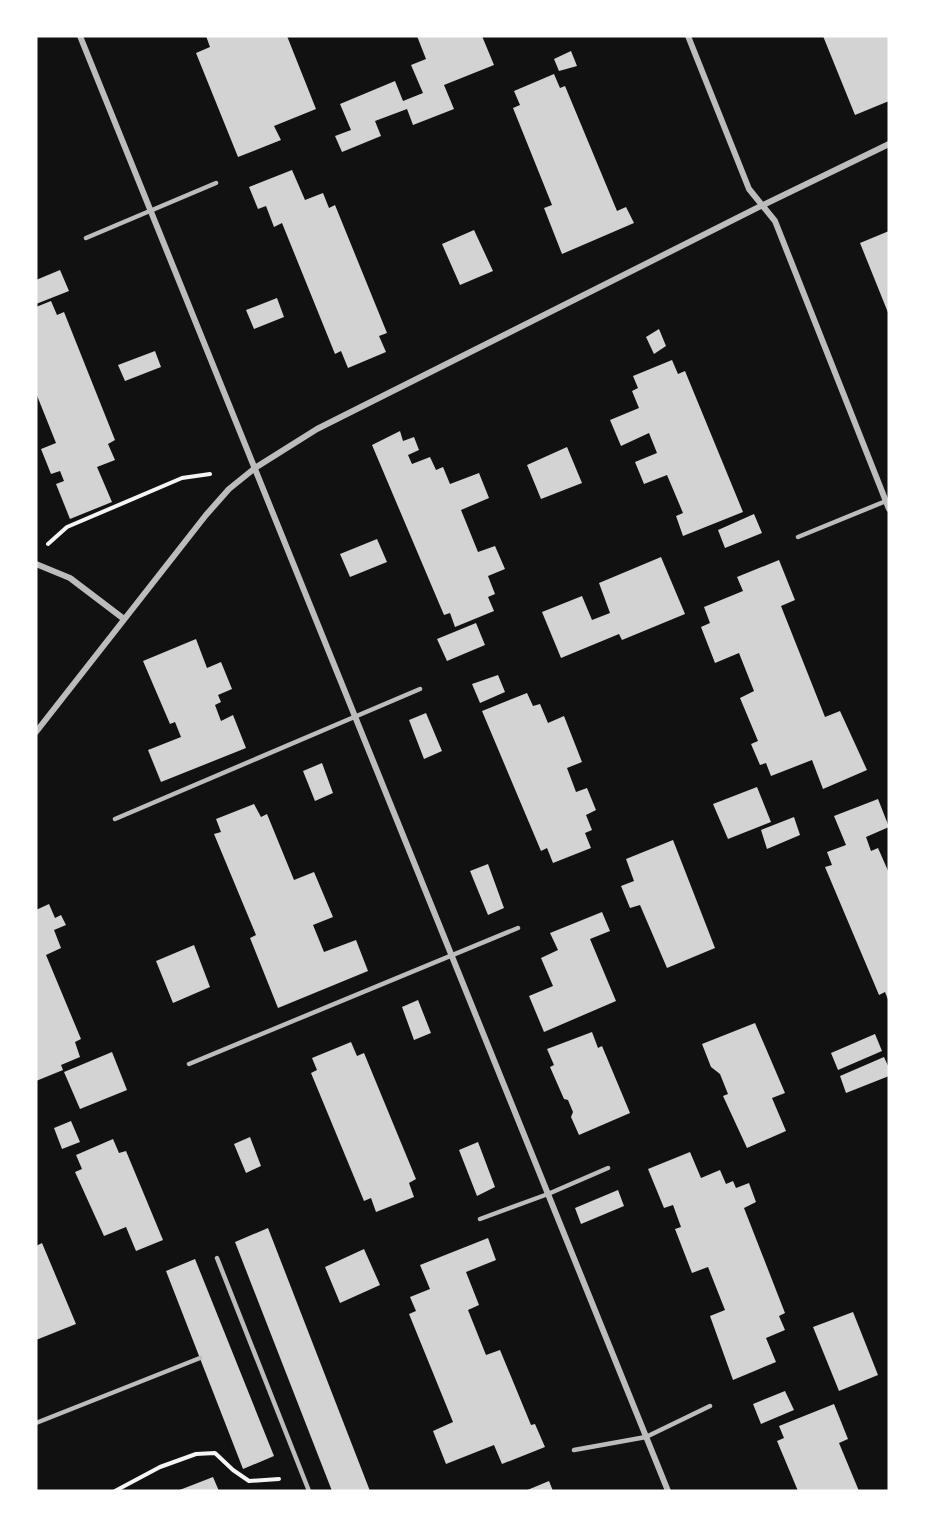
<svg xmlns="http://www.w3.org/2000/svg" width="925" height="1527" font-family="'Sofia Sans Condensed',sans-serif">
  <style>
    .building { fill: #d3d3d3 }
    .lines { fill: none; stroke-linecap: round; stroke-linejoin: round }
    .path { stroke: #f5f5f5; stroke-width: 4 }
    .service { stroke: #bcbcbc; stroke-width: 4.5 }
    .minor { stroke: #bcbcbc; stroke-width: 6 }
  </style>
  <rect width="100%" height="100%" fill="#111"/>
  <!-- building -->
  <path class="building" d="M206,36H287L316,109L274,126L281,140L238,157L196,53L210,47Z
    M417,36H482L494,65L444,85L454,109L413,125L407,109L375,121L381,136L342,152L335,136L351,130L340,104L395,81L403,101L423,93L411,65L426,59Z
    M823,36H889V101L855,115Z
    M571,51L577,66L559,71L554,59Z
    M554,74L560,88L565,86L617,211L626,207L634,223L562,254L544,208L552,205L513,108L520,105L514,91Z
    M292,170L305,200L323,193L329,208L335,205L387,333L379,336L386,352L348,368L341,351L335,354L282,223L274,227L266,206L258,209L249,187Z
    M474,230L493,271L460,285L442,244Z
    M889,231V315L860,243Z
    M60,270L69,291L36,304V280Z
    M277,298L284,317L254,329L246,310Z
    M51,301L57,315L64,312L115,440L108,444L115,460L97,467L112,502L70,519L56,484L64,481L60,471L51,474L41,449L56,443L36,393V307Z
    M659,329L666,346L654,354L646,337Z
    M155,351L161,367L125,381L118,365Z
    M672,360L678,374L685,371L743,512L683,536L676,516L683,513L667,475L644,484L635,462L657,453L649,433L621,446L610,420L639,408L632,391L638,388L633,376Z
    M400,431L403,441L414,437L419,450L408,455L412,464L430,457L436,470L443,467L450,484L479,473L489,498L461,510L478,552L495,546L505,569L488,576L495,594L488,597L494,611L455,627L450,613L444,615L372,445Z
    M567,447L582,483L541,499L527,465Z
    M754,514L762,533L725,548L718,530Z
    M377,539L387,562L350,577L340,554Z
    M661,557L685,614L622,640L619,634L561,658L542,612L582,596L592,620L610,613L599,583Z
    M779,560L795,600L781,606L825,717L840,711L867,770L823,789L812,760L771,776L766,763L760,765L751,744L758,741L740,698L754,691L739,653L715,663L701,627L710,623L704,607L743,591L737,577Z
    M476,623L485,645L447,661L437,639Z
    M196,639L207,668L221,662L232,689L218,695L221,702L215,705L221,721L233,715L246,748L161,782L148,750L181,737L175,722L170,724L143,661Z
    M498,675L505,692L480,703L472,684Z
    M527,693L533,706L540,704L548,723L564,716L582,762L567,768L576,792L587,788L596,810L586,815L592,830L585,833L591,848L553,863L547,848L541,851L482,711Z
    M426,713L442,751L424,759L409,720Z
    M322,763L333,793L315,801L303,771Z
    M757,787L771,822L728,839L713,804Z
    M878,799L889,827L866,837L871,851L878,848L889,873V1002L885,992L879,995L825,867L832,865L827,852L846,845L834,816Z
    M254,804L261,817L267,814L294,880L314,872L333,917L313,925L324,952L356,940L368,971L278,1008L250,938L256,935L214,834L221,832L216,819Z
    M794,817L800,835L767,849L761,830Z
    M673,840L715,948L667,968L640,905L630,908L621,886L634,881L626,859Z
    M488,864L504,908L488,915L470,871Z
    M49,904L55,918L61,915L66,925L54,930L61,948L46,955L81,1039L75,1042L80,1057L61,1065L63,1070L36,1081V910Z
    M602,912L610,931L590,939L616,1001L544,1032L529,996L553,986L541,958L558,950L550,933Z
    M194,945L210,987L173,1003L156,961Z
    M418,1000L431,1033L414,1040L402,1007Z
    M755,1023L785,1093L772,1098L786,1131L747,1148L723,1096L728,1094L720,1074L711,1067L702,1044Z
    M592,1032L598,1048L602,1046L630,1113L579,1135L571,1117L573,1112L568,1100L564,1099L550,1067L554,1065L547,1049Z
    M875,1034L882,1051L838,1070L831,1053Z
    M351,1042L357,1056L364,1053L416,1179L409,1183L414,1197L376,1212L371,1198L364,1201L311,1073L317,1070L312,1058Z
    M112,1052L127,1090L80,1109L64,1072Z
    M884,1057L889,1068V1076L846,1093L840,1076Z
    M71,1121L80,1142L62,1149L54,1128Z
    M250,1137L261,1166L246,1173L234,1144Z
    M113,1139L119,1153L126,1151L163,1240L136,1251L126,1227L104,1236L75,1172L82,1169L76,1155Z
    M478,1142L495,1187L477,1196L459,1150Z
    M690,1152L701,1178L720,1170L726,1184L733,1181L736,1188L749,1183L756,1202L744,1208L785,1313L779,1316L785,1330L766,1338L776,1362L733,1380L710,1316L725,1310L708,1267L692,1273L675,1229L681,1227L673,1205L664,1208L648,1169Z
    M618,1190L624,1206L581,1224L575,1208Z
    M268,1228L370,1491H332L235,1242Z
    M488,1238L496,1260L466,1272L479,1305L468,1310L486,1355L500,1350L531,1425L535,1424L545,1447L502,1464L494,1445L446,1464L433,1431L453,1422L409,1314L416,1311L410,1297L430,1289L420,1265Z
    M42,1243L76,1324L36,1340V1246Z
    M364,1249L380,1285L340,1303L325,1267Z
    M195,1259L274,1456L243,1469L166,1271Z
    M853,1312L878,1375L839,1391L813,1327Z
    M785,1391L794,1410L761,1424L753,1404Z
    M834,1404L848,1439L839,1443L859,1491H798L777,1441L784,1438L779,1426Z
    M213,1477L219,1491H177Z
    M549,1481L553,1491H525Z"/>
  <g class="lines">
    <!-- path -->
    <path class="path" d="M48,544L67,527L182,478L210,474
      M115,1491L160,1467L196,1454L215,1453L233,1470L249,1481L279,1479"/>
    <!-- service -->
    <path class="service" d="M86,238L216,183
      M798,537L886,501
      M115,819L420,689
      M189,1064L518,928
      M480,1219L548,1194L608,1168
      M217,1258L309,1491
      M36,1423L200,1358
      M574,1450L646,1437L710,1406"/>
    <!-- minor -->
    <path class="minor" d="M80,36L668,1491
      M688,36L749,189L775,221L889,509
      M36,564L70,578L124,619
      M36,732L206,515L229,489L255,468L317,429L763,205L889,144"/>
  </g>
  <!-- border -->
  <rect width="925" height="1527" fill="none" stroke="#ffffff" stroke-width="75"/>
</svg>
